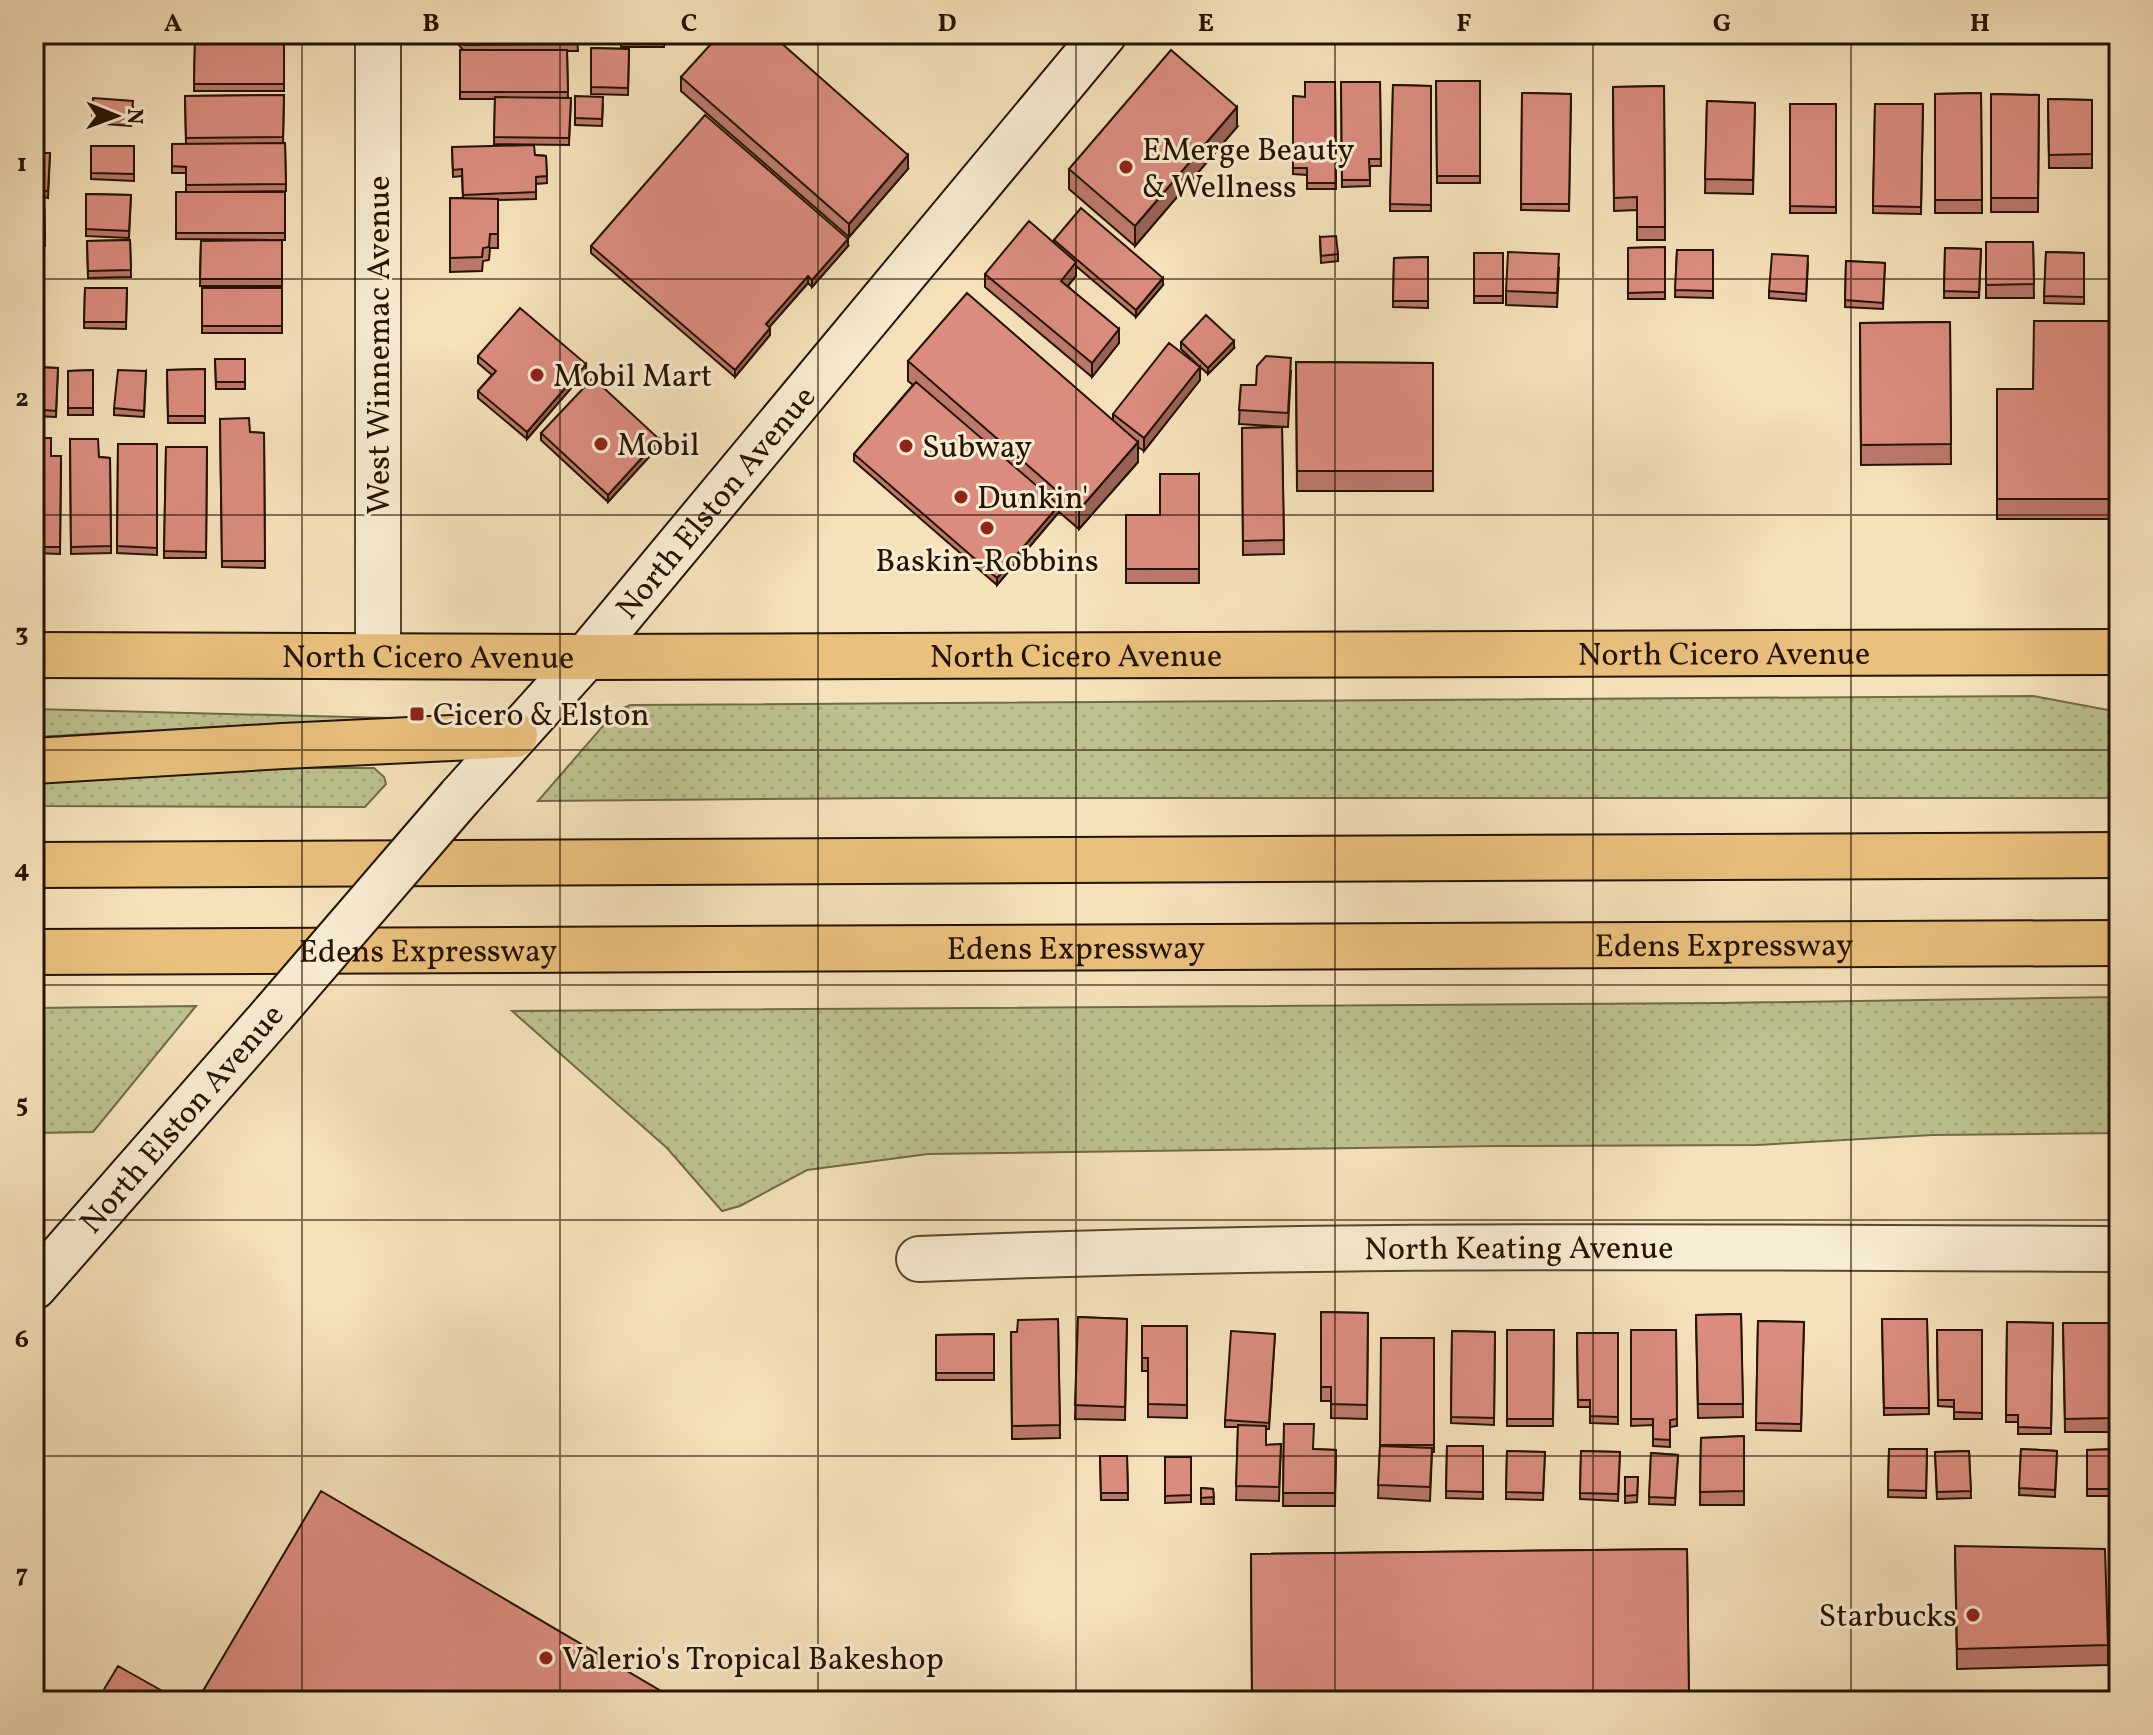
<svg xmlns="http://www.w3.org/2000/svg" width="2153" height="1735" font-family="Vollkorn,serif">
  <style>
    .grass { fill: url(#grass-dots); stroke: #706a48; stroke-width: 2 }
    .lines { fill: none; stroke-linecap: round; stroke-linejoin: round }
    .street-casing { stroke: #58462e; stroke-width: 48 }
    .secondary-casing { stroke: #241300; stroke-width: 48 }
    .primary-casing { stroke: #241300; stroke-width: 48 }
    .highway-casing { stroke: #241300; stroke-width: 48 }
    .street { stroke: #f8ecd2; stroke-width: 44 }
    .secondary { stroke: #f8ecd2; stroke-width: 44 }
    .primary { stroke: #eac07d; stroke-width: 44 }
    .highway { stroke: #eac07d; stroke-width: 44 }
    .secondary-bridge-casing { stroke: #241300; stroke-width: 48; stroke-linecap: butt }
    .secondary-bridge { stroke: #f8ecd2; stroke-width: 44 }
    .wall { fill: #bc786c; stroke: #241300; stroke-width: 2 }
    .shaded-wall { fill: #996258; stroke: #241300; stroke-width: 2 }
    .building { fill: #db8c7e; stroke: #241300; stroke-width: 2 }
    .grid { fill: none; stroke: #241300; stroke-width: 2; stroke-opacity: 0.55 }
    .poi-dot { fill: #8f2418; stroke: #f8ecd2; stroke-width: 3 }
    .labels { text-anchor: middle; stroke-width: 6; stroke-linejoin: round; paint-order: stroke }
    .poi-label { font-size: 32px; fill: #241300; stroke: #f8ecd2; text-anchor: start }
    .street-label { font-size: 32px; fill: #241300; stroke: #f8ecd2 }
    .neatline { fill: none; stroke: #241300; stroke-width: 3 }
    .grid-label { font-size: 26px; text-anchor: middle; font-weight: bold; fill: #241300 }
  </style>
  <defs>
    <pattern id="grass-dots" width="8" height="8" patternUnits="userSpaceOnUse" patternTransform="scale(2)"><rect width="8" height="8" fill="#bdc28f"/><path d="M2 2h.1M6 6h.1" fill="none" stroke="#a2a67a" stroke-width="1.8" stroke-linecap="round"/></pattern>
  </defs>
  <rect width="100%" height="100%" fill="#f5e1ba"/>
  <filter id="stains"><feTurbulence type="fractalNoise" baseFrequency=".0025" numOctaves="4"/><feColorMatrix values="0 0 0 0 .2 0 0 0 0 .09 0 0 0 0 .02 0 0 0 .5 -.17"/></filter>
  <radialGradient id="worn" r=".72"><stop offset=".6" stop-color="#630" stop-opacity="0"/><stop offset="1" stop-color="#630" stop-opacity=".3"/></radialGradient>
  <!-- grass -->
  <path class="grass" d="M2033,696L2119,712V798H891L538,801L615,712L630,705Z
    M34,709L389,718L34,737Z
    M262,768H374L384,777L386,784L365,807L34,806V783Z
    M2119,997V1133L1932,1135L1756,1145L1498,1146L928,1154L807,1170L740,1206L722,1211L667,1148L512,1011L1720,1003Z
    M196,1006L93,1132L34,1133V1008Z"/>
  <g class="lines">
    <!-- street casing -->
    <g class="street-casing">
      <g id="street">
        <path d="M378,34V656"/>
        <path id="s1" d="M919,1259C1318,1243 1719,1247 2119,1249"/>
      </g>
    </g>
    <!-- secondary casing -->
    <g class="secondary-casing">
      <g id="secondary">
        <path id="s2" d="M460,797L586,657L1104,34"/>
        <path d="M34,1287L274,1013"/>
      </g>
    </g>
    <!-- primary casing -->
    <g class="primary-casing">
      <g id="primary">
        <path id="s3" d="M34,655L586,657L2119,652"/>
      </g>
    </g>
    <!-- highway casing -->
    <g class="highway-casing">
      <g id="highway">
        <path d="M34,761L283,746L515,735"/>
        <path d="M34,865L2119,855"/>
        <path id="s4" d="M34,952L2119,943"/>
      </g>
    </g>
    <!-- street -->
    <use href="#street" class="street"/>
    <!-- secondary -->
    <use href="#secondary" class="secondary"/>
    <!-- primary -->
    <use href="#primary" class="primary"/>
    <!-- highway -->
    <use href="#highway" class="highway"/>
    <!-- secondary-bridge casing -->
    <g class="secondary-bridge-casing">
      <path id="secondary-bridge" d="M274,1013L460,797"/>
    </g>
    <!-- secondary-bridge -->
    <use href="#secondary-bridge" class="secondary-bridge"/>
  </g>
  <!-- wall -->
  <path class="wall" d="M459,34H577L578,51H567L568,98H571L569,145L494,144L495,99H460V50H463L458,44Z
    M622,34H664V47H621Z
    M284,35V91H194L195,36Z
    M591,48L629,49L628,95L591,94Z
    M681,77L908,169L849,237L681,91Z
    M1436,81H1480V183H1437Z
    M1335,82L1336,189H1307V175L1293,174V96L1305,97Z
    M1341,82H1380L1381,166H1370V186L1342,187Z
    M1393,85L1431,86V211H1390Z
    M1664,86L1665,240H1637V210L1614,211L1613,87Z
    M1522,93L1571,94L1569,211L1521,210Z
    M1981,93L1982,213H1935V94Z
    M1991,94L2039,95L2038,212H1991Z
    M284,95L283,143H285L286,191L208,192H285V240H282V286H200L201,241L270,240L176,239V192H186V173H172V144H186L185,96Z
    M575,96L603,104L602,126L575,125Z
    M2048,99L2092,100V168H2049Z
    M1707,101L1755,103L1753,194L1705,193Z
    M1790,104H1836V213H1790Z
    M1875,104H1923L1921,214L1873,213Z
    M2117,105H2119V216H2113Z
    M133,107L131,126L92,123V117Z
    M1237,127L1135,246L1069,189V169Z
    M91,146H134V181L91,179Z
    M452,147L546,156L547,183L536,184V199L498,200V248H490L489,260L483,261L482,271L450,272V198H463L462,176L453,177Z
    M34,153H50L48,198L44,197L45,246H34Z
    M86,194L131,195L129,238L86,236Z
    M1320,237L1338,254V261L1321,263Z
    M130,240L131,277L88,278L87,241Z
    M1054,240L1163,285L1136,317L1076,266V276L1068,286L1119,343L1092,377L985,287V274L1054,243Z
    M1986,242H2033L2034,298H1986Z
    M2119,245V288H2117Z
    M591,246H848L812,287L808,283L769,327L770,335L735,377L591,253Z
    M1665,247V299H1628V248Z
    M1945,248L1981,249L1979,298H1944Z
    M1677,250H1713V298L1675,297Z
    M2046,252L2084,253V304L2044,303Z
    M1474,253H1503V303H1474Z
    M1428,257V308L1393,307L1394,258Z
    M1846,261L1885,263L1883,309L1845,307Z
    M1808,263L1806,301L1769,298V291Z
    M1559,268L1557,307L1506,305V291Z
    M34,285H42V326H34Z
    M85,288H127L126,329L84,328Z
    M202,288H282V333H202Z
    M2119,321V519H1997V389H2033Z
    M1950,322L1951,464L1861,465L1860,323Z
    M1181,342L1234,348L1208,374L1200,367V380L1144,451L1138,447V462L1079,529L1059,512L997,585L854,461V454L913,385L908,381V361L1113,420V414L1199,366L1181,349Z
    M478,356L586,371L527,439L478,398V391L492,375L478,363Z
    M215,359H245V389H216Z
    M1296,362L1433,363V491H1297Z
    M34,367L58,368L56,417L34,416Z
    M205,369V423H168L167,370Z
    M93,370V415H68V371Z
    M146,371L144,417L114,415V408Z
    M1291,371L1288,427L1239,424L1241,385H1256Z
    M220,419L250,432L264,433L265,568L222,567Z
    M1282,427L1284,554L1243,555L1242,428Z
    M541,433L659,446L608,502L541,440Z
    M34,438L51,456H61L60,554L34,553Z
    M70,439L99,457L110,458L111,553L71,554Z
    M118,444H157V555L117,553Z
    M166,447H207L206,558H164Z
    M1199,474V583H1126V515H1160Z
    M1321,1312L1368,1313L1367,1419L1331,1418V1401H1321Z
    M1741,1314L1743,1417L1698,1418L1696,1315Z
    M1078,1317L1127,1319L1125,1420L1075,1419Z
    M1058,1319L1060,1438L1012,1439L1011,1332H1017Z
    M1882,1319H1927L1929,1414L1884,1415Z
    M1758,1321L1804,1322L1801,1431L1756,1430Z
    M2007,1322L2053,1323L2051,1434H2018V1422H2006Z
    M2063,1323H2111L2113,1432H2065Z
    M1142,1326H1187V1418L1148,1417V1371H1142Z
    M1507,1330H1554L1553,1426H1507Z
    M1631,1330H1676L1677,1426L1670,1427V1447L1653,1446V1425L1631,1426Z
    M1937,1330H1982V1419H1954V1407L1938,1406Z
    M1452,1331L1495,1332L1494,1425L1451,1423Z
    M1577,1333H1618V1424L1590,1423V1407H1578Z
    M994,1334V1380H936V1335Z
    M1275,1334L1269,1429H1266V1445L1281,1444L1279,1501L1236,1500L1238,1427H1225V1420Z
    M1434,1338V1452H1432L1430,1501L1378,1498L1380,1446Z
    M1284,1424L1314,1449L1336,1450L1335,1506H1283Z
    M1744,1436V1505H1700L1701,1438Z
    M1447,1446H1483V1499L1446,1498Z
    M1889,1449H1927L1926,1498L1888,1497Z
    M2021,1449L2057,1451L2055,1497L2019,1495Z
    M2119,1449V1496H2087V1450Z
    M1507,1451L1545,1452L1543,1500L1506,1499Z
    M1581,1451L1620,1452L1618,1501L1580,1499Z
    M1969,1451L1971,1498L1937,1499L1935,1452Z
    M1651,1453L1678,1455L1675,1505L1649,1504Z
    M1100,1456H1127L1128,1500H1101Z
    M1165,1457H1191V1502L1165,1503Z
    M1625,1477H1638L1637,1502L1625,1503Z
    M1201,1488L1213,1489L1214,1504H1201Z
    M1955,1546L2108,1645V1665L1957,1669Z
    M1687,1549L1689,1701H1252L1251,1554Z"/>
  <!-- shaded-wall -->
  <path class="shaded-wall" d="M1237,107V127L1135,246V226Z
    M908,155V169L849,237V224Z
    M848,239V246L812,287V280Z
    M1076,262V276L1061,294V281Z
    M808,276V283L766,331V324Z
    M1163,278V285L1136,317V310Z
    M770,328V335L735,377V370Z
    M1119,329V343L1092,377V363Z
    M1234,341V348L1208,374V368Z
    M586,364V371L527,439V432Z
    M1200,367V380L1144,451V438Z
    M659,439V446L608,502V495Z
    M1138,442V462L1079,529V510Z
    M1059,505V512L997,585V578Z"/>
  <!-- building -->
  <path class="building" d="M459,34H577L578,44L464,45L458,38Z
    M622,34H664V41L621,40Z
    M720,34H771L908,155L849,224L681,77Z
    M284,35V84H194L195,36Z
    M591,48L629,49L628,88L591,87Z
    M460,50H567L568,92H460Z
    M1171,50L1237,107L1135,226L1069,169Z
    M1436,81H1480V176H1437Z
    M1305,82H1335L1336,183H1307V168H1293V96L1305,97Z
    M1341,82H1380L1381,159H1369L1370,180H1342Z
    M1393,85L1431,86V205L1390,204Z
    M1664,86L1665,227H1637V197L1614,198L1613,87Z
    M1522,93L1571,94L1569,204H1521Z
    M1981,93L1982,200H1935V94Z
    M1991,94L2039,95L2038,198H1991Z
    M284,95L283,137L186,138L185,96Z
    M575,96L603,97L602,119L575,118Z
    M495,97L571,98L569,138L494,137Z
    M93,98L133,101L131,119L92,117Z
    M2048,99L2092,100V154L2049,155Z
    M1707,101L1755,103L1753,180L1705,179Z
    M1790,104H1836V207L1790,206Z
    M1875,104H1923L1921,207L1873,206Z
    M2117,105H2119V209H2113Z
    M705,115L848,239L812,280L808,276L766,324L770,328L735,370L591,246Z
    M285,143L286,184L186,185V167L172,166V144Z
    M534,145L535,155L546,156L547,176L536,177V192L463,195L462,169L453,170L452,147Z
    M91,146H134V174L91,173Z
    M34,153H50L48,191L34,190Z
    M176,192H285V233H176Z
    M86,194L131,195L129,231L86,229Z
    M34,196H44L45,239H34Z
    M450,198L498,199V234H490L489,247L483,248L482,257L450,258Z
    M1081,208L1163,278L1136,310L1054,240Z
    M1029,221L1076,262L1061,281L1119,329L1092,363L985,274Z
    M1336,236L1338,254L1321,256L1320,237Z
    M130,240L131,270L88,271L87,241Z
    M282,240V279H200L201,241Z
    M1986,242H2033L2034,284L1986,285Z
    M2119,245V274H2117Z
    M1665,247V292L1628,293V248Z
    M1945,248L1981,249L1979,292L1944,291Z
    M1677,250H1713V291L1675,290Z
    M1508,252L1559,254L1557,293L1506,291Z
    M2046,252L2084,253V297L2044,296Z
    M1474,253H1503V296H1474Z
    M1772,254L1808,256L1806,294L1769,291Z
    M1428,257V301H1393L1394,258Z
    M1846,261L1885,263L1883,303L1845,300Z
    M34,285H42V319H34Z
    M85,288H127L126,322H84Z
    M202,288H282V326H202Z
    M967,293L1138,442L1079,510L908,361Z
    M520,308L586,364L527,432L478,391L496,371L478,356Z
    M1206,315L1234,341L1208,368L1181,342Z
    M2034,321H2119V499H1997V389H2033Z
    M1950,322L1951,444L1861,445L1860,323Z
    M1169,343L1200,367L1144,438L1113,414Z
    M1266,356L1291,358L1288,413L1239,410L1241,385H1256L1257,366Z
    M215,359H245V382H216Z
    M1296,362L1433,363V471H1297Z
    M34,367L58,368L56,411L34,409Z
    M205,369V416H168L167,370Z
    M93,370V408H68V371Z
    M118,370L146,371L144,411L114,408Z
    M593,378L659,439L608,495L541,433Z
    M916,382L1059,505L997,578L854,454Z
    M249,418L250,432L264,433L265,561H222L220,419Z
    M1282,427L1284,540L1243,541L1242,428Z
    M34,438H51V456H61L60,547H34Z
    M70,439H98L99,457L110,458L111,546L71,547Z
    M118,444H157V548L117,546Z
    M166,447H207L206,552L164,551Z
    M1160,474H1199V569H1126V515H1160Z
    M1321,1312L1368,1313L1367,1405L1331,1404V1387H1321Z
    M1741,1314L1743,1404H1698L1696,1315Z
    M1078,1317L1127,1319L1125,1407L1075,1405Z
    M1058,1319L1060,1425L1012,1426L1011,1332H1017L1018,1320Z
    M1882,1319H1927L1929,1408H1884Z
    M1758,1321L1804,1322L1801,1424L1756,1423Z
    M2007,1322L2053,1323L2051,1428L2018,1427V1415H2006Z
    M2063,1323H2111L2113,1418L2065,1419Z
    M1142,1326H1187V1405L1148,1404V1358H1142Z
    M1507,1330H1554L1553,1419H1507Z
    M1631,1330H1676L1677,1419L1670,1420V1440L1653,1439V1419H1631Z
    M1937,1330H1982V1413L1954,1412V1400H1938Z
    M1231,1331L1275,1334L1269,1423L1225,1420Z
    M1452,1331L1495,1332L1494,1418L1451,1417Z
    M1577,1333H1618V1417L1590,1416V1400H1578Z
    M994,1334V1373H936V1335Z
    M1381,1338H1434V1445H1380Z
    M1284,1424H1314L1313,1449L1336,1450L1335,1493H1283Z
    M1238,1425L1266,1426V1445L1281,1444L1279,1487L1236,1486Z
    M1744,1436V1491L1700,1492L1701,1438Z
    M1380,1446L1432,1448L1430,1487L1378,1485Z
    M1447,1446H1483V1492L1446,1491Z
    M1889,1449H1927L1926,1491L1888,1490Z
    M2021,1449L2057,1451L2055,1490L2019,1488Z
    M2119,1449V1489H2087V1450Z
    M1507,1451L1545,1452L1543,1493L1506,1492Z
    M1581,1451L1620,1452L1618,1494L1580,1493Z
    M1969,1451L1971,1491L1937,1492L1935,1452Z
    M1651,1453L1678,1455L1675,1498L1649,1497Z
    M1100,1456H1127L1128,1493H1101Z
    M1165,1457H1191V1495L1165,1496Z
    M1625,1477H1638L1637,1495L1625,1496Z
    M1201,1488L1213,1489L1214,1497L1201,1498Z
    M321,1491L678,1701H197Z
    M1955,1546L2105,1549L2108,1645L1957,1649Z
    M1687,1549L1689,1698H1252L1251,1554Z
    M118,1666L180,1701H97Z"/>
  <!-- grid -->
  <path class="grid" d="M302,34V1701M560,34V1701M818,34V1701M1076,34V1701M1335,34V1701M1593,34V1701M1851,34V1701M34,279H2119M34,515H2119M34,750H2119M34,985H2119M34,1220H2119M34,1456H2119"/>
  <!-- markers -->
  <g class="poi-dot">
    <circle cx="1126" cy="167" r="8"/>
    <circle cx="537" cy="375" r="8"/>
    <circle cx="601" cy="444" r="8"/>
    <circle cx="906" cy="446" r="8"/>
    <circle cx="961" cy="497" r="8"/>
    <circle cx="987" cy="528" r="8"/>
    <rect x="409" y="706" width="16" height="16" rx="4"/>
    <circle cx="1973" cy="1615" r="8"/>
    <circle cx="546" cy="1658" r="8"/>
  </g>
  <g class="labels">
    <!-- poi labels -->
    <g class="poi-label">
      <text x="1142" y="160">EMerge Beauty<tspan x="1142" dy="37">&amp; Wellness</tspan></text>
      <text x="553" y="386">Mobil Mart</text>
      <text x="617" y="455">Mobil</text>
      <text x="922" y="457">Subway</text>
      <text x="977" y="508">Dunkin'</text>
      <text x="987" y="571" text-anchor="middle">Baskin-Robbins</text>
      <text x="433" y="725">Cicero &amp; Elston</text>
      <text x="1957" y="1626" text-anchor="end">Starbucks</text>
      <text x="562" y="1669">Valerio's Tropical Bakeshop</text>
    </g>
    <!-- street labels -->
    <g class="street-label">
      <text transform="translate(378 345) rotate(-90)" y="11">West Winnemac Avenue</text>
      <text dy="11" stroke="none"><textPath href="#s2" startOffset="390">North Elston Avenue</textPath></text>
      <text dy="11" stroke="none"><textPath href="#s3" startOffset="1690">North Cicero Avenue</textPath></text>
      <text dy="11" stroke="none"><textPath href="#s3" startOffset="1042">North Cicero Avenue</textPath></text>
      <text dy="11" stroke="none"><textPath href="#s3" startOffset="394">North Cicero Avenue</textPath></text>
      <text dy="11" stroke="none"><textPath href="#s4" startOffset="1690">Edens Expressway</textPath></text>
      <text dy="11" stroke="none"><textPath href="#s4" startOffset="1042">Edens Expressway</textPath></text>
      <text dy="11" stroke="none"><textPath href="#s4" startOffset="394">Edens Expressway</textPath></text>
      <text transform="translate(181 1118) rotate(-49)" y="11">North Elston Avenue</text>
      <text dy="11" stroke="none"><textPath href="#s1" startOffset="600">North Keating Avenue</textPath></text>
    </g>
  </g>
  <!-- margin -->
  <rect width="2153" height="1735" fill="none" stroke="#f5e1ba" stroke-width="88"/>
  <!-- north arrow -->
  <g transform="translate(116 116) rotate(91)" stroke="#f8ecd2" stroke-width="6" paint-order="stroke">
  <path d="M0-6L14 30L0 20L-14 30Z" fill="#241300"/>
  <text y="-12" font-size="22" font-weight="bold" text-anchor="middle" fill="#241300">N</text>
  </g>
  <rect x="44" y="44" width="2065" height="1647" class="neatline"/>
  <g class="grid-label">
    <text x="173" y="31">A</text>
    <text x="431" y="31">B</text>
    <text x="689" y="31">C</text>
    <text x="947" y="31">D</text>
    <text x="1206" y="31">E</text>
    <text x="1464" y="31">F</text>
    <text x="1722" y="31">G</text>
    <text x="1980" y="31">H</text>
    <text x="22" y="171">1</text>
    <text x="22" y="406">2</text>
    <text x="22" y="641">3</text>
    <text x="22" y="877">4</text>
    <text x="22" y="1112">5</text>
    <text x="22" y="1347">6</text>
    <text x="22" y="1582">7</text>
  </g>
  <rect width="100%" height="100%" filter="url(#stains)"/>
  <rect width="100%" height="100%" fill="url(#worn)"/>
</svg>
